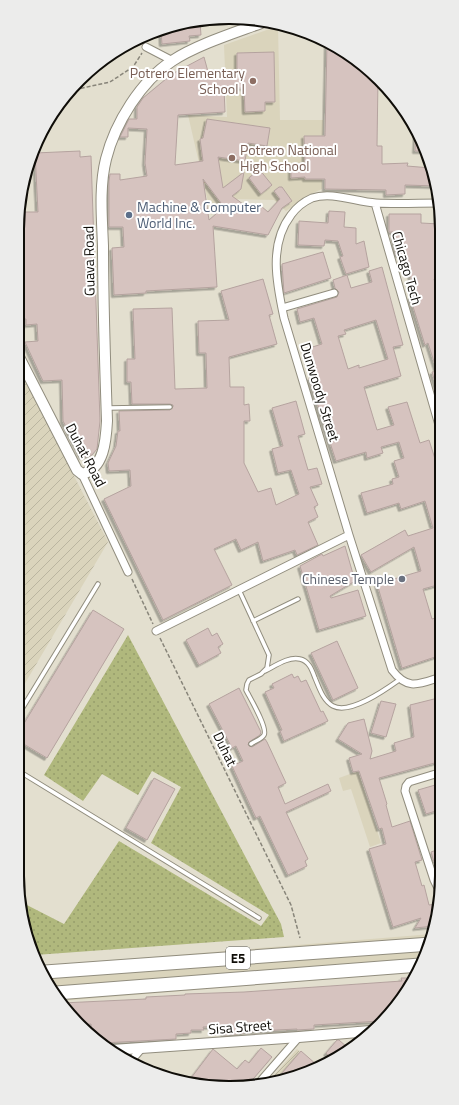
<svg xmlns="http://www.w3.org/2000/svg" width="459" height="1105" font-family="'Titillium Web',sans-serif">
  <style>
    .built { fill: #dad4bc }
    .industrial { fill: url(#industrial-furrows) }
    .grass { fill: url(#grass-dots) }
    .building { fill: #d6c3bf; stroke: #b5a39f; fill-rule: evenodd; filter: url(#shadow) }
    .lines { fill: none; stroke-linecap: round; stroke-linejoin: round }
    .lane-casing { stroke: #918d7e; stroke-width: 5.5 }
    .street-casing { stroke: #918d7e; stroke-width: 9 }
    .secondary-casing { stroke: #918d7e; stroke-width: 12 }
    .highway-casing { stroke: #918d7e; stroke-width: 15 }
    .path { stroke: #88857a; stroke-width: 1.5; stroke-dasharray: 4 2; stroke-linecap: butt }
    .lane { stroke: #fff; stroke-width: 3.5 }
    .street { stroke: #fff; stroke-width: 7 }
    .secondary { stroke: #fff; stroke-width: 10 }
    .highway { stroke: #fff; stroke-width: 13 }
    .rail-casing { stroke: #36342d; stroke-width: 4.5 }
    .rail { stroke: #fff; stroke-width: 3; stroke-dasharray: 9; stroke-linecap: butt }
    .highway-bridge-casing { stroke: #918d7e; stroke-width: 15; stroke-linecap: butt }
    .highway-bridge { stroke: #fff; stroke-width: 13 }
    .education-dot { fill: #8d6e63; stroke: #fff; stroke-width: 1.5 }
    .service-dot { fill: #5c6f8a; stroke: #fff; stroke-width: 1.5 }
    .worship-dot { fill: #6b7280; stroke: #fff; stroke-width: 1.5 }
    .labels { text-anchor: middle; stroke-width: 4; stroke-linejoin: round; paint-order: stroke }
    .shield { fill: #fff; stroke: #575652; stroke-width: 1 }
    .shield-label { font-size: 13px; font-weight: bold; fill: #0f0d08 }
    .education-label { font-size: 14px; fill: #785e54; stroke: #fff; text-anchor: end }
    .service-label { font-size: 14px; fill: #4e5e75; stroke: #fff; text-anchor: start }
    .street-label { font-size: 14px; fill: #0f0d08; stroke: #fff }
    .worship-label { font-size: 14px; fill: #5b616d; stroke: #fff; text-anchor: end }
    .rim { fill: none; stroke: #0f0d08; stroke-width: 2 }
  </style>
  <defs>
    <pattern id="industrial-furrows" width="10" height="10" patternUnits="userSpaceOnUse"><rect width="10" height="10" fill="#dad4bc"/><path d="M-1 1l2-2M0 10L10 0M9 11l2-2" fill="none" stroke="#bab5a0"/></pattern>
    <pattern id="grass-dots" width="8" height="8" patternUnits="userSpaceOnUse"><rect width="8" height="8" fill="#b0b87d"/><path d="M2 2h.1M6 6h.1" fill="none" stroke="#969d6b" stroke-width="1.8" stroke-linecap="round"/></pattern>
    <filter id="shadow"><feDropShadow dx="-2.5" dy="2.5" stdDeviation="0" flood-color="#0004"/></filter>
  </defs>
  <rect width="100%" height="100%" fill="#e3dfcf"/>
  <!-- built -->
  <path class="built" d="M278,26L280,120H323L322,189L309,195L286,211L274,200L231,199L211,215L188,115L227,117L224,45Z
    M358,771L381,843L370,847L351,789L343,791L339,778Z
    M432,934L431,944L415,972L61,1001L41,966Z"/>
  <!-- industrial -->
  <path class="industrial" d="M17,365L108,542L17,697Z
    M297,1049L317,1065L271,1084H266Z"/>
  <!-- grass -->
  <path class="grass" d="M128,635L281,924L284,937L35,955L28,944L21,902L64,924L119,841L261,926L269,915L151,843L181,787L152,771L138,795L102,774L83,801L44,775Z"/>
  <!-- building -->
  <path class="building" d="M200,22L201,35L189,36L190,41L162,44L161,32Z
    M327,43L347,53L378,79L377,146H382V164L408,163L407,166L431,168L436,186L405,185V194L386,195V190L325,189V179H305V177L291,178V164L305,163L304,136H325Z
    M274,52L275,102H265V111L245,112L244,88H224L225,112L178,115L175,165L203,161L200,139L203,138L207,119L270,128L267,146L248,143L245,161L218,157L223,188L244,172L241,189L232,196L247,207L250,204L257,209L261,206L268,212L280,199L274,191L279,187H282L292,201L282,208L268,235L213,226L217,287L146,291V293L114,295L112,248L124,247L123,227H109V181L110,174H120V180L147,176L145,163L147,129L128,128V137H120L129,119H137V107L143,98L172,74L204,57L210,79L237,78V53ZM203,179L224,207L209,220Z
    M416,132L426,148L427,151H415Z
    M80,151V157L91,156L100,421L97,449L92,455L82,457L63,421L62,380L43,381L25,342L38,341L37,324L26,325V319H17V230L20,212H38L35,153Z
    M259,169L272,185L261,194L249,178Z
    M329,211L345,212L344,227L356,228V244L364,241L369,267L346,274L340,257L343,256L338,241L325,240L324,246L298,245L299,221L328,223Z
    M389,214H421V223L440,224V251H437L440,264V277L434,279L440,301L441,395H439L432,372L437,371L428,343L425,345L410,297L416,295L404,254L396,255L393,232H389Z
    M323,252L331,278L284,293L282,264Z
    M382,267L403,345L393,347L401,376L364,387L373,417L377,430L394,425L388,407L407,402L420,443L429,440L437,465L441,464V584L423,589L432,619L441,616V655L402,668L377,584L421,571L414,547L371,572L361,555L405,530L408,536L433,528L425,501L401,509L399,503L367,513L361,493L393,484L392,479L399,477L394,461L404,458L399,442L381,447L383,453L367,458L366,452L336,461L309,378L314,377L306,349L322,344L314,318L300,322L297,309L337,297L339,292L335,288L333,280L347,275L351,288L372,282L369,271ZM376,320L388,359L359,368V365L348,369L338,336L346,334L344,330Z
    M263,279L273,314L269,315L277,344L229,357L230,387H244V405L249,404L250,421H244V463L258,492L271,488L276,505L299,494L291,470L278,473L272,449L283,446L272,408L296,401L305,434L298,436L308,470L317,468L322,484L310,487L318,505L314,507L318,517L308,522L318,545L297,555L295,550L263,561L258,542L241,550L236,539L214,549L232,585L163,620L104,499L131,486L130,470L109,471L108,463L116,446L118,431H120L119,411L170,410L173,407V405L170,404H132L131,382H127V359H135L133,309L172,308L175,389L207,388L206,353H199L198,321L229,320L221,291Z
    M345,546L355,581L330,596L331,598L358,590L366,616L319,630L300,566L322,554L323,556Z
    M93,610L124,629L47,758L17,740V735Z
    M208,628L212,636L217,633L223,644L218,647L221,653L199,665L186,640Z
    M337,641L358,688L333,700L311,653Z
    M292,674L294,678L298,676L301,682L306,680L321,712L323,711L328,721L284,741L280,731L282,730L265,692L274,688L272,684Z
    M239,688L261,732L260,735L249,742L248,745L252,747L265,739L267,742L286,783L278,787L285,804L328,784L331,791L286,812L308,859L305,861L307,866L288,875L260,816L256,818L232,766L243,761L236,746L232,748L209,704Z
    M442,697V761L379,778L387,804L386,805L392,827L410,821L422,860L415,862L422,886L424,885L429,905L437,904L434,926L415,928L421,918L393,927L369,849L386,844L382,828L379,829L359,771L353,772L349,758L362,754L338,739L348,723L364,719L372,751L370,759L396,751L394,743L414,737L410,705Z
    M381,701L396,704L386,737L371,733Z
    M154,778L175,789L147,840L126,828Z
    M442,783V809L426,814L418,790Z
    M442,848V857L434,862L431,852Z
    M401,978H413L398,1005L381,1021L314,1025V1029H313L297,1030V1029L256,1031L243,1032L244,1033L224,1035L223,1026L203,1027L204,1030H191V1033L176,1034V1039L103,1043L92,1034L91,1024L81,1025L70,1015L62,1003L146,999V997L185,995V994L244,992L402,981Z
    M337,1040H339L348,1048L343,1054L332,1059L326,1053Z
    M261,1048L272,1057L248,1085L202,1086L188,1082L213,1049L237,1069L245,1060L249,1063Z
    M301,1051L317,1065L274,1083L282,1073Z"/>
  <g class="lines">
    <!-- lane casing -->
    <g class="lane-casing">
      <path id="lane" d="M108,408L170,407
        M239,590L269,655L267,668L261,674L249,680L247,684L246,690C250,698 268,728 264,735C262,739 255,741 251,744
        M253,621L298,599
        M17,636L22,630
        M265,671C275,666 289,656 300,659C309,661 312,670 315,678C319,687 323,701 333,706C350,715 385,690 399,680
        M17,717L98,584
        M17,770L259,918"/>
    </g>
    <!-- street casing -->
    <g class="street-casing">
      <path id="street" d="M146,47L173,61
        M375,203L441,432
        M440,203C419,203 397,204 376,203C356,202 332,191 312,198C303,202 296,208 291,215C268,245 277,285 284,318L349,535L392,670C408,691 419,684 441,677
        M282,308L334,293
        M82,474L128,572
        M156,631L349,535
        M440,888L437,886L434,880L405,791L406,786L409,782L442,772
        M130,1062L142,1048
        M258,1084L299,1037"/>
    </g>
    <!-- secondary casing -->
    <g class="secondary-casing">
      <path id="secondary" d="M17,353L77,470L82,474C104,469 106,440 107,421C105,363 103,304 103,246C102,218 99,187 106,159C115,123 141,81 172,61C196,45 234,33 261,23
        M112,1050L299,1037L370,1031"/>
    </g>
    <!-- highway casing -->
    <g class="highway-casing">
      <path id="highway" d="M45,972L431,944"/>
    </g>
    <!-- path -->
    <path class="path" d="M69,91L110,82L133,67L142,53
      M132,579L153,624
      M160,638L291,905L300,938"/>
    <!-- lane -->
    <use href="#lane" class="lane"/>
    <!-- street -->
    <use href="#street" class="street"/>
    <!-- secondary -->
    <use href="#secondary" class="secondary"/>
    <!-- highway -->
    <use href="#highway" class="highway"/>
    <!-- rail casing -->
    <g class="rail-casing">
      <path id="rail" d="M55,990L419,965"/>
    </g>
    <!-- rail -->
    <use href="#rail" class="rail"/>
    <!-- highway-bridge casing -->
    <g class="highway-bridge-casing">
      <path id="highway-bridge" d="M56,993L420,965"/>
    </g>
    <!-- highway-bridge -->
    <use href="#highway-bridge" class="highway-bridge"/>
  </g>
  <!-- markers -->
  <g class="education-dot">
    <circle cx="253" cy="81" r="4"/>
    <circle cx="232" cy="158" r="4"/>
  </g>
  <circle class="service-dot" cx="129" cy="215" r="4"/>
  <circle class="worship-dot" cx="402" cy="579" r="4"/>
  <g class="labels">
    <!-- shield labels -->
    <rect class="shield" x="226" y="947" width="24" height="22" rx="3"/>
    <g class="shield-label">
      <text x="238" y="963">E5</text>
    </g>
    <!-- education labels -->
    <g class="education-label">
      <text x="245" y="78">Potrero Elementary<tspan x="245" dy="16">School I</tspan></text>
      <text x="240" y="155" text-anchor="start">Potrero National<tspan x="240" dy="16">High School</tspan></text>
    </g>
    <!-- service labels -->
    <g class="service-label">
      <text x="137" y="212">Machine &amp; Computer<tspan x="137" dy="16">World Inc.</tspan></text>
    </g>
    <!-- street labels -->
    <g class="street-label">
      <text transform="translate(89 261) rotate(-91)" y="5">Guava Road</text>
      <text transform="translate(407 268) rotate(74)" y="5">Chicago Tech</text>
      <text transform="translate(320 392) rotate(73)" y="5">Dunwoody Street</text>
      <text transform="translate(86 455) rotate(62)" y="5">Duhat Road</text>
      <text transform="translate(225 749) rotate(64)" y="5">Duhat</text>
      <text transform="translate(240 1027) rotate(-4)" y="5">Sisa Street</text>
    </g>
    <!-- worship labels -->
    <g class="worship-label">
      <text x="394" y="584">Chinese Temple</text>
    </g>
  </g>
  <!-- crop -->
  <path d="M0 0H459V1105H0ZM229 24H230A205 205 0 0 1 435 229V876A205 205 0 0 1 230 1081H229A205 205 0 0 1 24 876V229A205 205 0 0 1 229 24Z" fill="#ececeb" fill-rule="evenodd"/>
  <path class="rim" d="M229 24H230A205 205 0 0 1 435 229V876A205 205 0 0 1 230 1081H229A205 205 0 0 1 24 876V229A205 205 0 0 1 229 24Z"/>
</svg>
